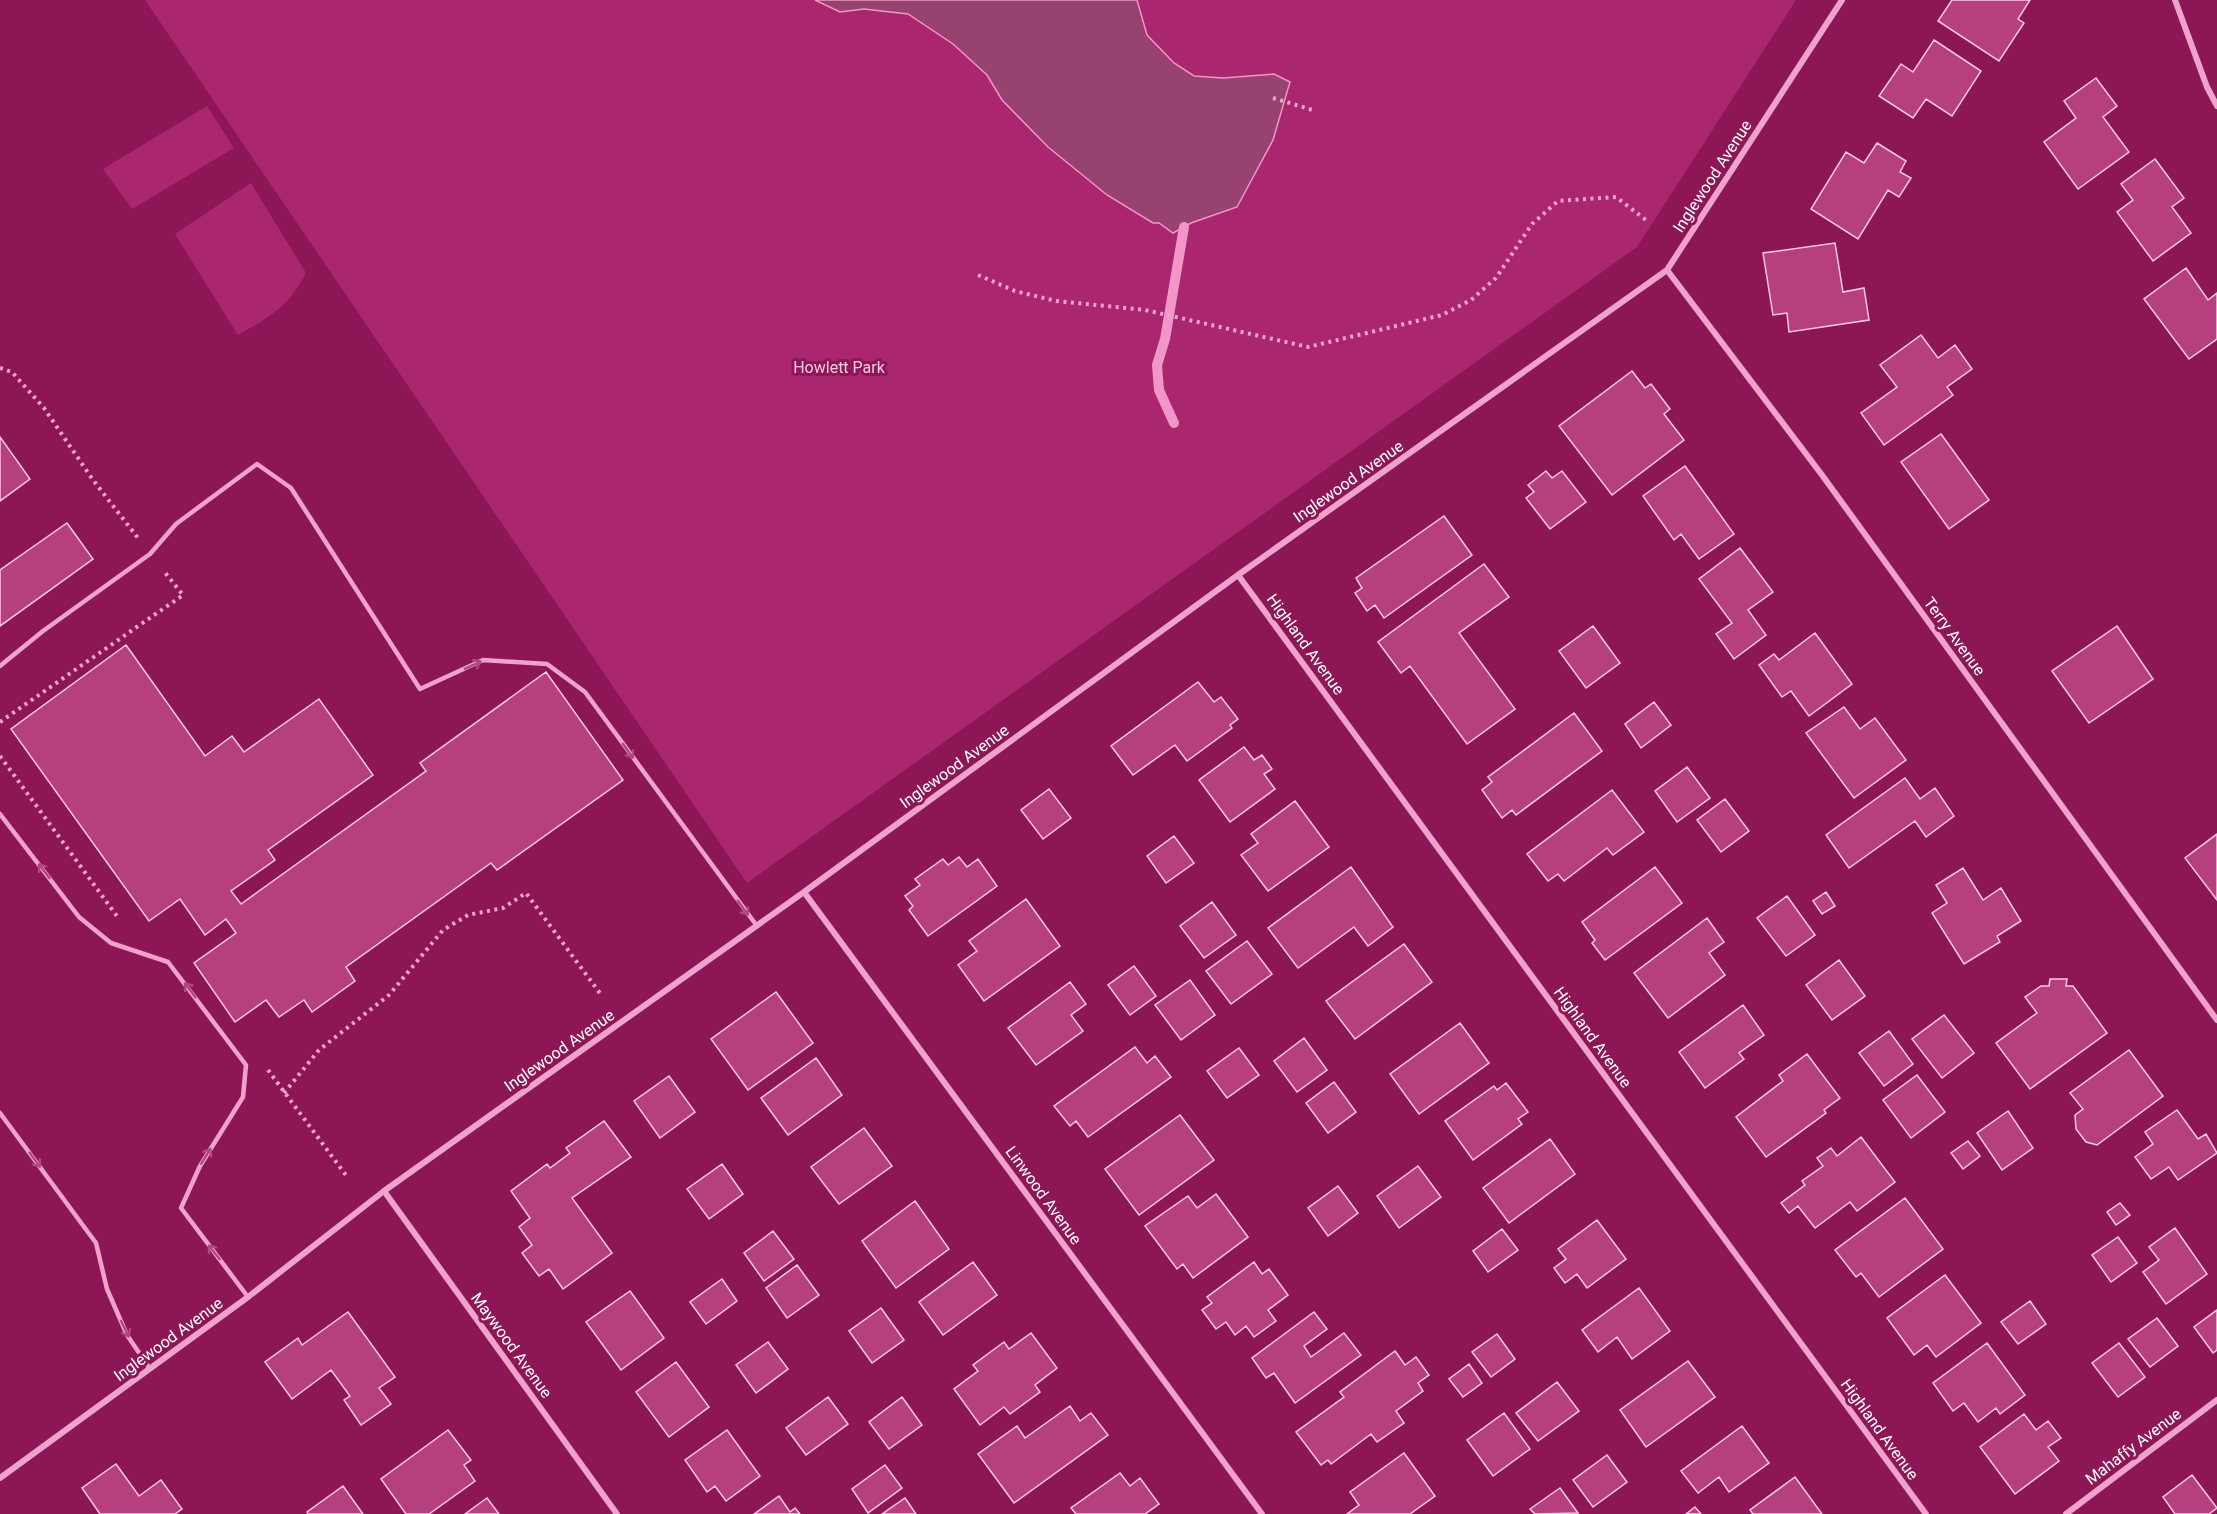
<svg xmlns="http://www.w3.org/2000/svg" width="2217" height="1514" font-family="Roboto,sans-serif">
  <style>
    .green { fill: #aa266e }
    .water { fill: #97426f; stroke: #f295c8; stroke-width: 1.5 }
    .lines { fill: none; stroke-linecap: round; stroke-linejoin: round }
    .stream { stroke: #f295c8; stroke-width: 10 }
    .building { fill: #b63f7f; stroke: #fbc9e4; stroke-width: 1.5 }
    .path { stroke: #efa2cc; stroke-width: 4; stroke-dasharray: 3 4.5; stroke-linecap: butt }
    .lane { stroke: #efa2cc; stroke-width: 4.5 }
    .street { stroke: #efa2cc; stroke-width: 6 }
    .oneway { stroke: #af487f }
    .labels { text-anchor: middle; stroke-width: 6; stroke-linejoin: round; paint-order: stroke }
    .street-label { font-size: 16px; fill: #fff; stroke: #8d1756 }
    .park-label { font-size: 16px; fill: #fbc9e4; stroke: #8d1756 }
  </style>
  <rect width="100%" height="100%" fill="#8d1756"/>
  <!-- green -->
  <path class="green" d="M145,0H1796L1637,247L747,883Z
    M207,106L234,148L132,209L103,169Z
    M251,183L306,273C288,307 271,316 238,335L175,234Z"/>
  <!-- water -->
  <path class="water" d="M815,0H1137L1147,35L1174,63L1194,76L1223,78L1274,74L1290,82L1273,140L1237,207L1191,223L1173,233L1159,223H1153L1107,195L1048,147L1002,100L987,75L953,44L908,14L864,9L840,12Z"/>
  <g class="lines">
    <!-- stream -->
    <path class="stream" d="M1174,423L1159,390L1157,365L1165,339L1184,227"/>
  </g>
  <!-- building -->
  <path class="building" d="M1952,0H2030L2018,19L2024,23L1999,61L1938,21Z
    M1934,40L1981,71L1952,116L1926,99L1913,118L1879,96L1901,64L1913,72Z
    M2096,78L2117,106L2103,117L2129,152L2078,189L2044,142L2076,118L2064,101Z
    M1877,143L1906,161L1900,172L1911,178L1899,197L1888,190L1858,239L1811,209L1846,152L1864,163Z
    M2155,159L2184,198L2172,207L2191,233L2153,261L2117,212L2133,200L2121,184Z
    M1835,243L1843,292L1864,288L1869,320L1789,332L1787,313L1773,315L1763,253Z
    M2186,268L2208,300L2217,293V339L2189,359L2144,299Z
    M1921,335L1938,358L1955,345L1972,369L1947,387L1953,395L1884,445L1861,413L1897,387L1880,365Z
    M1632,371L1645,388L1651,384L1670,409L1664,414L1684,440L1612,495L1559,426Z
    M1941,434L1989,500L1949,529L1901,462Z
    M0,437L30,479L0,501Z
    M1685,466L1734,534L1699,559L1681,534L1674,540L1643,496Z
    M1546,471L1552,478L1562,471L1586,502L1550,529L1526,498L1534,492L1528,485Z
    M1444,516L1472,555L1384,618L1375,605L1367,611L1355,593L1362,588L1356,578Z
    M67,523L93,559L0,626V570Z
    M1740,548L1773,592L1748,610L1766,635L1734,659L1716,634L1732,623L1699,579Z
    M1484,564L1509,597L1459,633L1515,709L1467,744L1410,666L1401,673L1378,642Z
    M1593,626L1620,663L1586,688L1559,651Z
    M2117,626L2153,679L2089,723L2052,671Z
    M1815,633L1852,684L1809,716L1791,691L1782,697L1759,665L1774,654L1779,660Z
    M126,645L205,756L232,736L244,752L319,699L373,775L268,850L275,860L231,891L241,904L426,771L420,763L546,672L623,780L497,870L491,863L346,967L355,981L312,1012L304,1000L279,1017L266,1000L235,1022L194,963L236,933L226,919L205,935L180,899L149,921L11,729Z
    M1198,682L1214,702L1221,697L1238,719L1230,725L1232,728L1187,761L1175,745L1133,775L1111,746Z
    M1654,702L1671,725L1641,748L1625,724Z
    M1844,707L1860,729L1875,718L1906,760L1854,798L1806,733Z
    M1574,713L1602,751L1516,815L1512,810L1502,818L1482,790L1492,782L1488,777Z
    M1244,747L1254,760L1262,755L1272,769L1264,774L1275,789L1230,822L1199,780Z
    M1687,767L1710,798L1677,822L1655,791Z
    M1905,778L1920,799L1935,788L1954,816L1926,837L1915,821L1849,868L1826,835Z
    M1049,789L1071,818L1043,839L1021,810Z
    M1612,790L1644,832L1613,855L1607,848L1564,881L1558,874L1548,881L1527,854Z
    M1725,799L1749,831L1721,852L1697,820Z
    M1295,801L1329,847L1268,891L1241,855L1258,843L1251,834Z
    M2217,834V900L2185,858Z
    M1174,836L1194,863L1166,883L1147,856Z
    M959,857L967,867L978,859L997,886L928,936L909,910L913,906L905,896L920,885L915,879L943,859L948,865Z
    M1351,867L1393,927L1368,946L1354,927L1298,968L1268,928Z
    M1655,867L1682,903L1605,960L1592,943L1595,940L1582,922Z
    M1963,868L1983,900L2001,888L2021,921L1997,936L2000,942L1964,964L1932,913L1947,903L1936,885Z
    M1826,892L1835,906L1822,914L1813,901Z
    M1787,896L1815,935L1786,956L1757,918Z
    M1026,899L1060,946L984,1001L958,965L977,951L969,941Z
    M1212,902L1236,935L1204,958L1180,926Z
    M1707,918L1724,942L1709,953L1725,975L1668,1018L1634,973Z
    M1247,941L1272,974L1231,1004L1206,971Z
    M1404,944L1432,982L1355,1039L1326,1001Z
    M1839,960L1865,996L1832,1020L1806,985Z
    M1134,966L1156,996L1130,1015L1108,985Z
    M2050,979H2067L2066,986H2073L2107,1033L2030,1089L1996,1043L2037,1013L2025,997L2041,986H2049Z
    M1190,980L1215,1015L1181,1040L1155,1005Z
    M1070,982L1086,1004L1071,1015L1083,1031L1036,1065L1008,1028Z
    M776,992L813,1043L748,1090L711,1039Z
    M1743,1005L1764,1035L1739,1053L1744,1059L1705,1088L1679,1052Z
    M1944,1015L1974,1053L1942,1078L1912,1039Z
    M1460,1023L1489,1063L1419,1114L1390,1074Z
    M1889,1031L1913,1064L1884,1086L1859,1053Z
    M1304,1038L1327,1070L1297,1092L1274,1061Z
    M1135,1047L1147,1063L1155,1056L1171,1077L1088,1137L1076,1121L1070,1126L1054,1106Z
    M1239,1048L1259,1075L1227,1098L1207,1071Z
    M2129,1050L2163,1096L2097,1145L2086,1142L2076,1129L2075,1115L2083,1109L2070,1093Z
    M1807,1054L1840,1098L1824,1110L1826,1113L1766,1157L1736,1117L1783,1081L1779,1075Z
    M816,1058L842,1095L788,1135L761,1098Z
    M1917,1075L1945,1112L1911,1138L1883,1100Z
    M669,1076L695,1112L660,1138L634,1101Z
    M1334,1082L1356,1112L1328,1133L1306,1103Z
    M1506,1083L1528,1112L1518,1119L1522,1124L1473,1160L1445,1121L1494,1086L1497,1090Z
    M2177,1110L2198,1139L2206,1134L2217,1153L2178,1180L2169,1167L2151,1179L2135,1157L2153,1144L2145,1132Z
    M2008,1111L2033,1148L2002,1170L1977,1133Z
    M1180,1115L1214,1160L1139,1215L1105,1169Z
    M604,1121L631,1157L572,1198L612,1253L563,1289L549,1269L539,1276L522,1253L532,1245L519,1227L530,1218L511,1191L547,1164L550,1168L570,1153L566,1148Z
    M864,1128L892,1166L839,1204L811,1167Z
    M1861,1137L1895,1182L1857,1211L1850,1202L1815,1228L1798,1206L1789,1213L1781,1203L1805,1185L1802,1181L1823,1166L1817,1158L1831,1148L1837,1156Z
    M1550,1139L1575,1174L1509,1223L1483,1188Z
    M1968,1141L1980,1156L1963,1169L1951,1153Z
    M722,1164L743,1194L709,1219L687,1189Z
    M1418,1166L1441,1197L1399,1228L1377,1196Z
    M1338,1186L1358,1213L1328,1236L1308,1208Z
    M1216,1194L1248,1237L1193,1278L1183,1264L1177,1269L1145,1226L1188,1196L1197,1208Z
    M1905,1198L1943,1249L1879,1297L1861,1273L1856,1277L1835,1250Z
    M915,1201L949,1249L896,1288L862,1241Z
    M2120,1203L2130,1215L2116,1225L2107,1212Z
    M1597,1220L1626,1259L1587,1288L1577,1274L1565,1283L1554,1268L1566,1259L1558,1249Z
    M2175,1228L2207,1274L2166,1304L2143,1272L2159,1260L2149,1247Z
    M1502,1229L1518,1250L1488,1272L1473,1251Z
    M773,1231L794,1259L764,1281L744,1253Z
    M2118,1237L2137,1263L2111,1282L2092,1255Z
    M973,1262L997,1295L943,1335L919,1302Z
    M1254,1262L1262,1274L1269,1269L1288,1295L1268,1310L1276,1321L1254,1337L1246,1326L1235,1335L1226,1322L1216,1329L1202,1310L1212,1303L1207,1297Z
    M797,1265L819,1295L787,1318L766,1288Z
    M1945,1275L1981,1323L1936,1357L1927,1345L1914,1355L1887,1318Z
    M722,1279L737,1301L706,1324L690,1302Z
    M1639,1288L1670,1331L1632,1359L1617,1337L1598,1352L1582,1330Z
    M630,1291L664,1338L621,1370L586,1322Z
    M2030,1301L2046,1324L2018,1344L2001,1322Z
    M881,1308L904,1340L872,1363L849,1331Z
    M2217,1310V1350L2213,1353L2194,1327Z
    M348,1312L395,1377L379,1388L391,1404L361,1425L344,1400L350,1396L331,1370L292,1399L265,1362L298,1338L302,1345Z
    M1314,1312L1327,1329L1304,1346L1311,1357L1344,1333L1361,1355L1295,1403L1274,1373L1266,1378L1252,1358Z
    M2157,1318L2178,1346L2150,1367L2128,1339Z
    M1031,1333L1057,1368L1035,1385L1040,1392L1010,1414L1004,1407L980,1425L954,1389L978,1371L973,1365L1004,1342L1009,1349Z
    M1497,1334L1515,1359L1491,1377L1472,1352Z
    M768,1342L788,1369L756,1393L736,1365Z
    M1987,1343L2025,1395L2000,1414L1996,1408L1978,1422L1964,1403L1953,1411L1933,1383Z
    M2119,1343L2145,1377L2118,1397L2092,1363Z
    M1395,1351L1405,1365L1416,1357L1429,1375L1418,1383L1423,1391L1396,1411L1404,1423L1377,1442L1371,1434L1331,1464L1328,1460L1321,1465L1296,1432L1344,1397L1340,1392Z
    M1688,1361L1715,1397L1646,1447L1620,1410Z
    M676,1362L709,1407L669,1437L636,1392Z
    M1469,1364L1482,1383L1463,1397L1449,1379Z
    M1557,1382L1579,1411L1538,1441L1516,1413Z
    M828,1397L848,1424L806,1455L786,1428Z
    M902,1397L922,1425L889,1449L869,1422Z
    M1070,1406L1080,1421L1091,1413L1108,1435L1014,1503L978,1454L1017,1426L1025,1438Z
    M1504,1413L1530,1449L1493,1476L1467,1440Z
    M2024,1414L2036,1430L2048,1421L2061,1438L2048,1447L2059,1461L2015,1494L1980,1447Z
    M1742,1426L1769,1463L1729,1492L1719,1477L1698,1493L1681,1471Z
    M448,1430L471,1460L464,1465L475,1481L429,1514H406L381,1479Z
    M727,1430L760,1476L726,1501L715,1486L707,1492L685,1460Z
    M1404,1453L1435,1496L1410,1514H1347L1359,1505L1350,1492Z
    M1607,1455L1627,1482L1593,1507L1573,1480Z
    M116,1464L139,1496L161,1480L182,1509L175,1514H100L82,1488Z
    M885,1465L902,1488L868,1513L852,1489Z
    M1120,1473L1130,1486L1140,1478L1159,1504L1145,1514H1076L1071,1508Z
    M2192,1475L2217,1508L2209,1514H2175L2163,1497Z
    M1795,1477L1822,1514H1753L1750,1510Z
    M343,1486L363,1514H308L307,1512Z
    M1560,1488L1578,1513L1535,1514L1530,1509Z
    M779,1496L790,1512L795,1508L800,1514H754Z
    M487,1498L499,1514H465L480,1503Z
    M905,1498L916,1514H882Z
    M1695,1507L1701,1514H1686Z"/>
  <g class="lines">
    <!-- path -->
    <path class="path" d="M1273,98L1316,111
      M978,275L1015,291L1056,301L1145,310L1308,347L1442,315L1471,300L1496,278L1532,224L1558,201L1616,197L1646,220
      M0,368L12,372L44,408L93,480L138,538
      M0,722L183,595L163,570
      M0,756L119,919
      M268,1070L348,1178
      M284,1093L319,1050L389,995L443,930L468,915L503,908L526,893L602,996"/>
    <!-- lane -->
    <path class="lane" d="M0,666L43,631L150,554L176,524L257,464L291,488L420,689L483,660L547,664L585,692L757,926
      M0,814L79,917L111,943L168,962L246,1065L243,1097L200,1166L181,1208L248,1297
      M0,1113L96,1243L107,1289L127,1335L150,1369"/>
    <!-- street -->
    <path class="street" d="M2175,0L2207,87L2217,106
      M1667,270L1822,475L2217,1020
      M1238,575L1926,1514
      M804,892L1262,1514
      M384,1191L617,1514
      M0,1478L248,1297L384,1191L804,892L1238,575L1667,270L1842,0
      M2066,1514L2217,1400"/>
  </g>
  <!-- one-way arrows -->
  <defs><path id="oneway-shaft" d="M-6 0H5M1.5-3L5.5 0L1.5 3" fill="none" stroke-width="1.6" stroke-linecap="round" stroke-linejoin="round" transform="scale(1.5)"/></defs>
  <g class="oneway">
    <use href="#oneway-shaft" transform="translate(473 665) rotate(-25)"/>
    <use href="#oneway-shaft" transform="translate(628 751) rotate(54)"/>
    <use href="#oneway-shaft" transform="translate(44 871) rotate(-128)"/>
    <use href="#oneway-shaft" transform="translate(743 908) rotate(54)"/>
    <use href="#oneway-shaft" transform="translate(190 990) rotate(-127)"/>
    <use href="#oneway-shaft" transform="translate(206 1156) rotate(-58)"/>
    <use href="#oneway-shaft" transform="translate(35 1160) rotate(54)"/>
    <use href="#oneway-shaft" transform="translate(214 1252) rotate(-129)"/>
    <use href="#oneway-shaft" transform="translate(125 1329) rotate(64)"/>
  </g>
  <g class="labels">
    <!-- street labels -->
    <g class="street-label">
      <text transform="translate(1712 176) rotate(-57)" y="6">Inglewood Avenue</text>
      <text transform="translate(1348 481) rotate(-35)" y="6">Inglewood Avenue</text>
      <text transform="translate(1955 636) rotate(54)" y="6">Terry Avenue</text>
      <text transform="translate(1306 644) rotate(54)" y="6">Highland Avenue</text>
      <text transform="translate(954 766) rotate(-36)" y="6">Inglewood Avenue</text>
      <text transform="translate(1593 1037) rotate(54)" y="6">Highland Avenue</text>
      <text transform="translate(559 1050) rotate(-35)" y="6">Inglewood Avenue</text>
      <text transform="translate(1044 1195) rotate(54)" y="6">Linwood Avenue</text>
      <text transform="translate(168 1339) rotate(-36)" y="6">Inglewood Avenue</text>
      <text transform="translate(512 1345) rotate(54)" y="6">Maywood Avenue</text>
      <text transform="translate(1880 1429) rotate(54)" y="6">Highland Avenue</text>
      <text transform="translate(2133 1446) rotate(-37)" y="6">Mahaffy Avenue</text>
    </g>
    <!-- park labels -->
    <g class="park-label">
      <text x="839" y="373">Howlett Park</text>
    </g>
  </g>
</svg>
